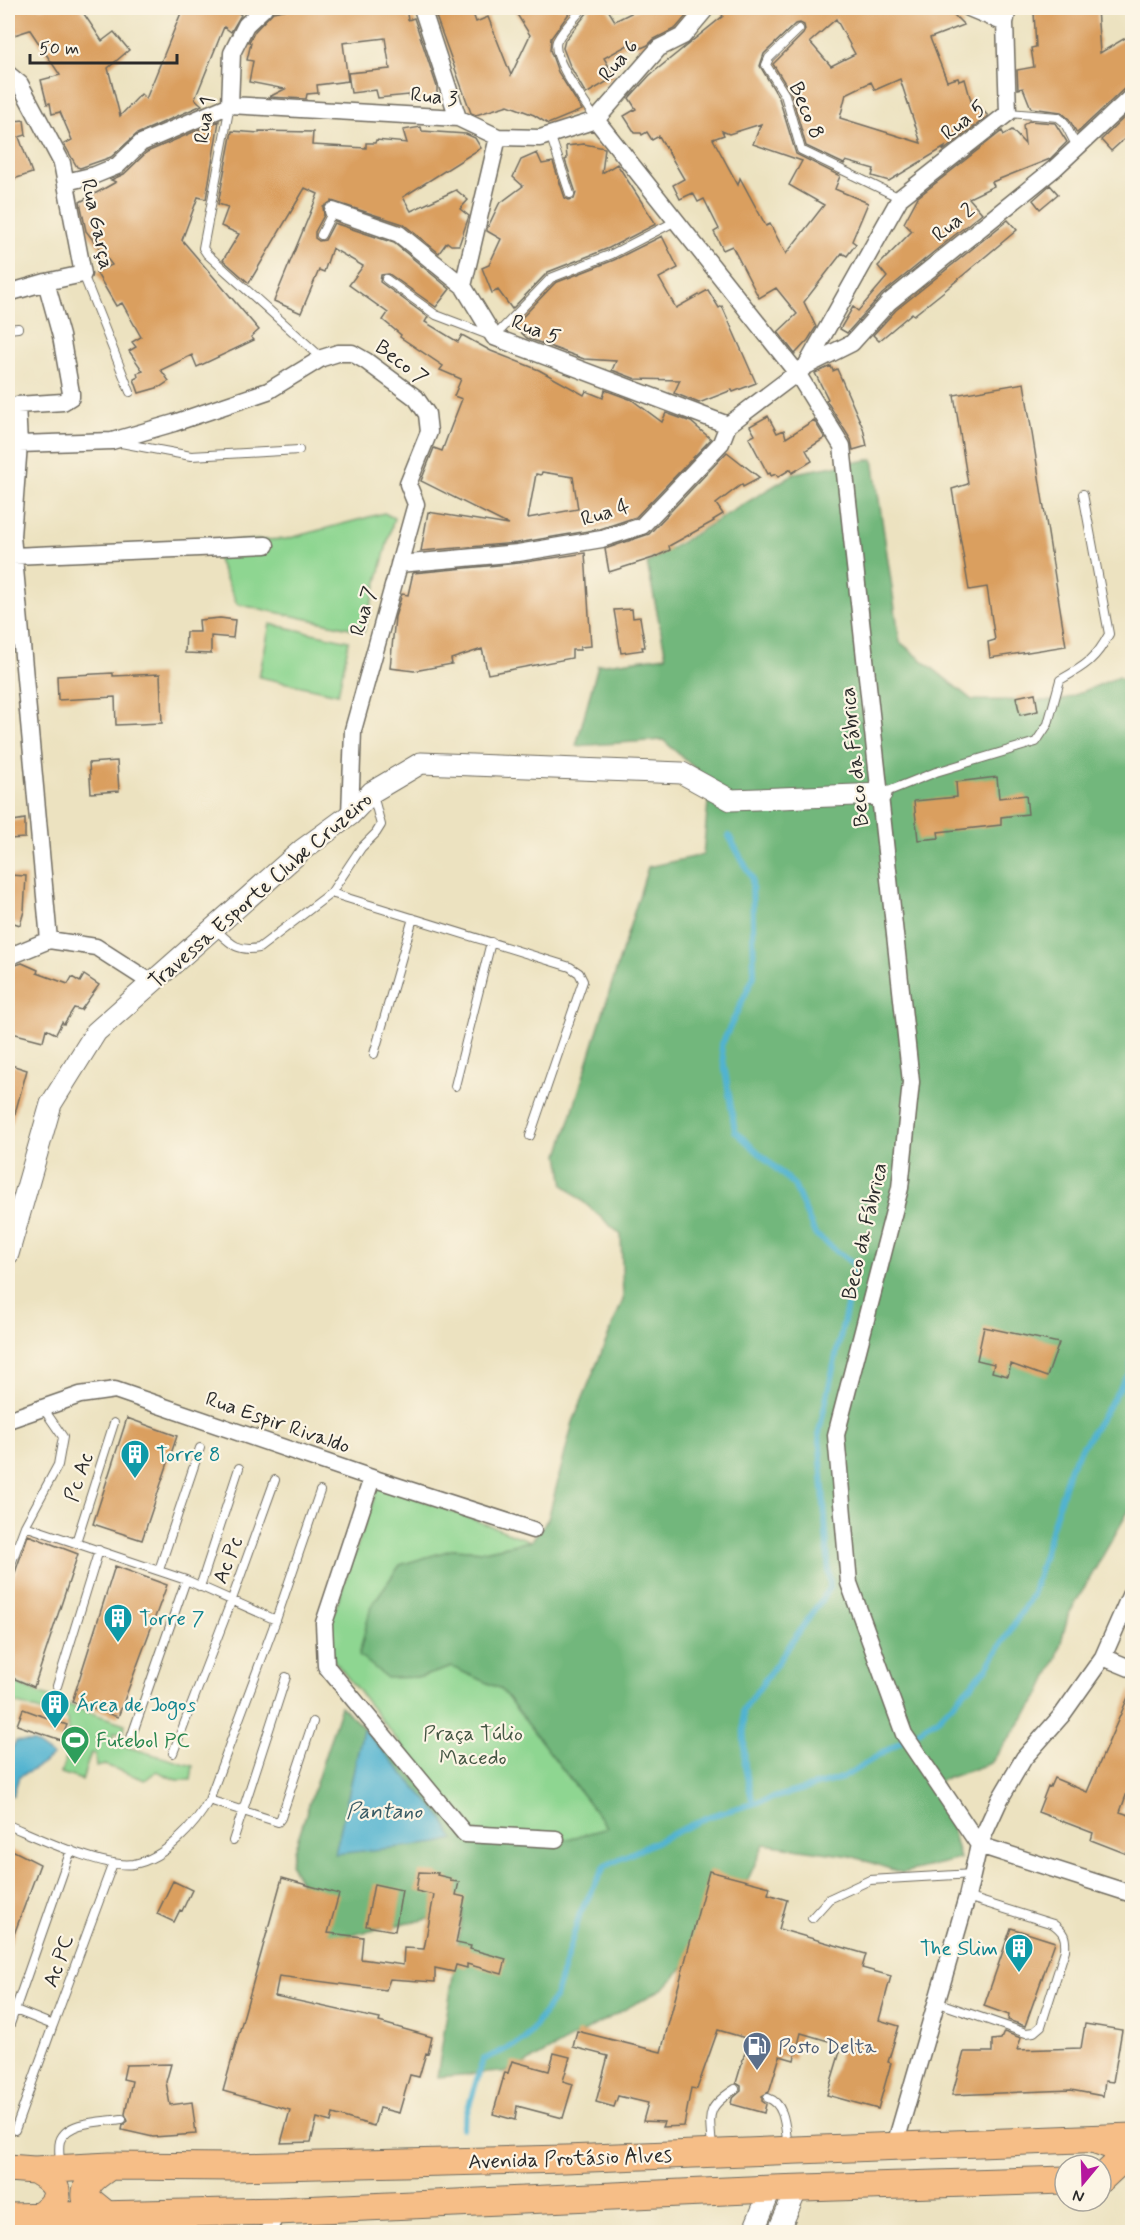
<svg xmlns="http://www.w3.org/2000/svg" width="1140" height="2240" font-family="Mynerve,sans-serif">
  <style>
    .green { fill: #8ed691; stroke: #5c805e; stroke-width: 1.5 }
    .forest { fill: #72b77b; stroke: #4e7153; stroke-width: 1.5 }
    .water { fill: #51b3d0; stroke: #3e6f7e; stroke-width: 1.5 }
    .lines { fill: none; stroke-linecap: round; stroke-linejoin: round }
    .stream { stroke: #51b3d0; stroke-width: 6 }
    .building { fill: #da9f5e; fill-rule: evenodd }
    .service-casing { stroke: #6f6b5f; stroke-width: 10 }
    .minor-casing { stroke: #6f6b5f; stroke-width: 19 }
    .tertiary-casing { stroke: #6f6b5f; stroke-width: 23 }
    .primary-casing { stroke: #6f6b5f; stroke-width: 29 }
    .service { stroke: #fff; stroke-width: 8 }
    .minor { stroke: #fff; stroke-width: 16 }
    .tertiary { stroke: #fff; stroke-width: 21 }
    .primary { stroke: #f6be87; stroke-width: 27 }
    .labels { text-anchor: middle; stroke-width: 4.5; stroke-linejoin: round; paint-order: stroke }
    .street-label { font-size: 21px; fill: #2b2b2b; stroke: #fcf5e5 }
    .culture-label { font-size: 21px; fill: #0d838f; stroke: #fcf5e5; text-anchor: start }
    .park-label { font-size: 21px; fill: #445644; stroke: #fcf5e5 }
    .leisure-label { font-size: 21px; fill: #27864d; stroke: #fcf5e5; text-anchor: start }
    .service-label { font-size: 21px; fill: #4e5e75; stroke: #fcf5e5; text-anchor: start }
    .water-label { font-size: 22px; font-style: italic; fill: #385b65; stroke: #fcf5e5 }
  </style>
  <rect width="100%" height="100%" fill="#fcf5e5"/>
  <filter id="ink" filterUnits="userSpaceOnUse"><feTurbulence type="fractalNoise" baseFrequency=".0167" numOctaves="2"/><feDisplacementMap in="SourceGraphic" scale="12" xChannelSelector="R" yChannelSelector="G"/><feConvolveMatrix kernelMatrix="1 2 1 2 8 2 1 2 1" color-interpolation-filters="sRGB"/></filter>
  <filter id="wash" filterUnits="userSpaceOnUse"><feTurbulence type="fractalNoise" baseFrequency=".008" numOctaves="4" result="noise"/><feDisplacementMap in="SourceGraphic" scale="24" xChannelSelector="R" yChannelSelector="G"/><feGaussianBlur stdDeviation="1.35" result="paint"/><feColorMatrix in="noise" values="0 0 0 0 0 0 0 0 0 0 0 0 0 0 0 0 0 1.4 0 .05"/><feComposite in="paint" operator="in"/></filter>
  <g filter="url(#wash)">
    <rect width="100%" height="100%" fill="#ece2c0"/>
    <!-- green -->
    <path class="green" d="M384,513L394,518L364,631L237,604L210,542L286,539Z
      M270,624L349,641L338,694L259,677Z
      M379,1484L531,1541L484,1551L454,1549L421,1677L452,1667L501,1689L608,1828L563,1846L469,1831L333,1659L330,1623Z
      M8,1681L82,1710L125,1724L123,1734L113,1733V1743L193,1766L191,1780H176L157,1771L145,1780L105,1765L96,1767L95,1754L91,1753L82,1780L61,1773L70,1747L64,1745L68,1731L67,1719L8,1701Z"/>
    <!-- forest -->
    <path class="forest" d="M873,459L900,642L972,700L1060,701L1118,677L1132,684V1505L1068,1616L1057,1657L1038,1698L991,1763L939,1781L960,1859L902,1873L851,1856L764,1844L731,1917L664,1988L512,2071L437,2077L463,1912L331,1939L290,1863L341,1706L469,1831L556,1842L608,1828L501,1689L452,1667L421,1677L387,1678L359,1655L371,1606L400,1565L454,1549L484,1551L531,1541L548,1519L573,1422L623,1300L621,1235L564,1185L559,1155L648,867L703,855L710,782L663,740L576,746L598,665L666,656L647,563L795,473Z"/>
    <!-- water -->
    <path class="water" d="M363,1729L441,1816L454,1839L439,1843L335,1854Z
      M16,1741L33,1742L53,1756L36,1768L19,1777L13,1795L8,1796V1755Z"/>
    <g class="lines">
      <!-- stream -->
      <path class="stream" d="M729,836L752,878L754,976L721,1046L735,1131L794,1185L815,1234L856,1266L819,1432L830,1588L743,1711L745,1767L753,1804
        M462,2128L483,2060L525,2040L555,1997L580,1913L605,1866L710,1816L842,1778L938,1719L987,1668L1032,1595L1070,1467L1130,1372L1132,1359"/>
    </g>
    <g id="blocks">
      <!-- building -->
      <path class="building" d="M8,8H80L102,41L114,32L129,50L108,68L120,116L141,94L146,99L183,8H232L241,15L231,32L224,27L195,99L202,105L137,134L111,157L80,168L77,167L64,144L72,140L60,112L52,114L50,103L47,104L41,80L60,75L30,30L8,37Z
        M294,8H406L408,20L414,18L437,87V99L410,101L409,95L378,98L376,90L351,93L348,73L390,69L385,38L343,43L348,81L317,85L318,93L307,94L306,99L269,97L285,89L249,82L253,61L247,60L251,43L249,42L255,31L273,12Z
        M443,8H471L476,22L488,17L511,75L530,35L513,8H573L551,38L550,50L558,72L582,110L548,124L534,115L508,105L476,115L471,113L434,11Z
        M589,8H607L615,21L641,8H693L676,28L654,39L648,45L639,49L635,41L604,58L615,77L586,94L570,66L563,48L565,40L588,12Z
        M714,8H947L964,25L930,38L947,81L958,78L959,81L965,79L973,108L977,104L988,116L943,151L945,147L889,181L872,176L874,169L846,161L844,164L806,146L791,93L773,64L803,34L805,30L804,25L800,23L795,24L764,54L760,66L779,98L796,154L840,176L835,189L868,203L852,241L856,244L847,256L842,253L804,302L816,327L808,340L795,354L778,332L797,314L776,288L759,298L732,246L723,250L714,232L719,229L704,199L698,202L693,193L680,199L673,185L684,179L659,136L652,140L647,132L642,135L641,133H635L624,116L636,109L629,98L650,75L723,16L718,8L714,10ZM836,19L855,54L831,66L810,42ZM900,79L921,143L840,118L846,94L871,82L875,90ZM761,124L753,144L802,161L789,185L824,205L786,254L770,224L766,226L740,178L738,185L713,139L724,135L722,131L729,134Z
        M1097,8L1100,53L1132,34V86L1125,88L1077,133L1069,119L1061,112L1031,108L1023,88L1018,89L1017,70L1034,67L1031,48L1036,47L1034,12Z
        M9,109L14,121L24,120L26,135L19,137L32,173L8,181V110Z
        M1132,110V121L1125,127L1131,133L1111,151L1101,140Z
        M219,121L206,199L198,197L182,240L259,330L251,337L254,340L197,367L192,355L161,370L169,381L160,387L139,393L134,379L138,377L137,373L143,371L129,351L136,347L132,342L141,337L122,303L116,306L96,272L112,265L86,231L80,202L116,182L111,180L124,174L147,152Z
        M1029,121L1055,123L1067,142L1050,159L992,182L994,186L969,198L982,213L882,294L847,333L840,329L853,307L858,311L887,277L878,266L912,231L904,223L918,197L1002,131L1004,135L1012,130L1025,144L1023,125Z
        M421,127L422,131L466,134L475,138L481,148L403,197L411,211L456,190L468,200L460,209L469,216L459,245H451L447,242L439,253L403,224L332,201L323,207L324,215L315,232V238L319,241L325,240L334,223L394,243L450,289L436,307L389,274L381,275L380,282L428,317L425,322L458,342L462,335L491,351L539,370L584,395L586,391L603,398L605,390L632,400L662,422L666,413L691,422L711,439L636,517L600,529L517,543L421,551L428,512L509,525L421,481L434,448L442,451L451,427L462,399L454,396L461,379L440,370L443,366L400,337L401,335L383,320L388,313L349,285L363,266L332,248L324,272L319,270L301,313L274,301L318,194L305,188L249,283L223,260L239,234L221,226L228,207L218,204L232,131L259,133V131L313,132L312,145L366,148V143H375L376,140L407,143L403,130ZM542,472L573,477L578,509L528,518L536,474L541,475Z
        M584,144L605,148L602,173L617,164L656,224L609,248L548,272L512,309L498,290L492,293L482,268L489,265L501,239L487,231V229L499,204L523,186L513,177L521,160L537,153L542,164L553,162L565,198L569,200L574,199L576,193L565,160L567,159L566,146Z
        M1050,185L1058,194L1040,209L1033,200Z
        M1008,220L1017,230L943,292L914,315L912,313L879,341L873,335L896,310Z
        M662,236L678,268L659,278L676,308L708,290L719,308L722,306L756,383L733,392L732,390L699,403L674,393L680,380L636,379L612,370L616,361L584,359L527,338L514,326L555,283L614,260Z
        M831,366L833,371L837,369L863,428L867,446L853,450L851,440L826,400L828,399L815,373Z
        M1024,383L1066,646L990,658L988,642L995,640L987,587L969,590L952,489L968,484L954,395Z
        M768,416L777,433L784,430L786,438L814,420L825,438L806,450L812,461L792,473L791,469L778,477L776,474L771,476L770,473L768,474L749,438L755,435L750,426Z
        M727,452L760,478L743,487L742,484L716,504L723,514L713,520L714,521L669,546L670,550L653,558L609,572L605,549L649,534Z
        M585,553L591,646L580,647V650H572V658L488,674L482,649L451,659L452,664L414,671L390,668L395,617L402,594L408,595L413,573L519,563Z
        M632,609L633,618L640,617L645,647H642L643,650L621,653L614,610Z
        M220,618L235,620L233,638L211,636V654L185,653L186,632H200L199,620Z
        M113,673V676L160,674L162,723L116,725L115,697L58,700L57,676Z
        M1035,693L1038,711L1020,715L1016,697Z
        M117,761L119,791L91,793L89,763Z
        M997,777L999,798L1026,795L1028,814L1001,817V825L938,832L939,838L918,840L914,801L957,797L956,782Z
        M25,819V838L8,839V822Z
        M8,875L26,876L24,911L20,925L8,921Z
        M22,963L38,970L37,973L68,984L72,977L80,982L84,975L99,985L81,1010L74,1008L64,1024L62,1022L56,1034L46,1029L43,1041L8,1032V972L10,967Z
        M8,1064L27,1070L12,1124L8,1123Z
        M984,1327L1059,1343L1047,1377L1011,1364L1008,1376L992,1372L994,1364L977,1360Z
        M127,1418L177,1436L142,1540L93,1524Z
        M28,1535L78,1554L34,1687L8,1676V1593Z
        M115,1566L167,1585L118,1717L72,1702Z
        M1132,1688V1741L1130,1749L1132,1750V1779L1120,1812L1132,1816V1856L1091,1840L1093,1833L1038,1812L1048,1786L1050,1787L1054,1778L1087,1792Z
        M23,1709L67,1725L61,1740L17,1725Z
        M8,1848L40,1864L9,1948L8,1947Z
        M709,1871L770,1887L768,1894L787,1900L779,1929L866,1954L862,1968L891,1976L879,2020L899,2026L888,2062L891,2063L878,2109L827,2095L842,2045L801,2033L794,2060L780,2056L769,2092L762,2096V2101L766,2104L764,2113L731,2104L732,2099L741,2091V2086L736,2083L749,2039L718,2030L697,2089L691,2088L684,2126L662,2127L664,2122L643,2121L648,2103L618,2096L614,2107L596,2102L608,2056L573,2047L577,2031L661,2052Z
        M419,1872L438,1873L437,1875L450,1878V1881L459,1882L456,1895L465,1897L456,1943L471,1946L470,1949L506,1959L502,1974L467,1964V1968L456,1965L454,1972L435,1968V1982L390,1979L386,1990L279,1976L275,1996L380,2019L379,2022L432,2037L428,2054L426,2053L419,2077L410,2075L399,2113L379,2108L374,2126L333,2114L331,2122L317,2118L311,2142L281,2143L290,2110L223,2091L282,1878L339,1894L328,1933L363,1937L361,1959L403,1965L404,1948L424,1949L434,1895L416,1891Z
        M173,1881L192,1890L182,1911L180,1910L174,1922L157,1914Z
        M374,1884L402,1890L395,1931L366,1926Z
        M1011,1928L1055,1942L1025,2026L1008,2020L1009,2015L984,2006Z
        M1085,2024L1122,2030L1113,2082L1105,2081L1103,2096L1071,2090L952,2095L964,2052H992V2040L1001,2039L1004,2032L1021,2038L1017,2050L1081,2048Z
        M554,2053L570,2057L563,2081L573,2084L563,2118L517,2106L515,2120L493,2114L505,2072L508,2073L512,2061L549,2071Z
        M171,2064L166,2082L170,2105L192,2102L196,2134L153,2137L122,2130L123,2125L128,2121L125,2114L132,2081L123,2079L126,2065Z"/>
    </g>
  </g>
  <g filter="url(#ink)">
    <use href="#blocks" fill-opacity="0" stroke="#6f6b5f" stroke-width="1.5"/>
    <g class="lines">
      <!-- service casing -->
      <g class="service-casing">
        <path id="service" d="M583,8C575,18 563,29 557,41C550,57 587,105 596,120
          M799,29L769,58L766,65L785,95L801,150L900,198
          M230,105L203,248L207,254L322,358
          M1008,113L1058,117L1064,122L1077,147
          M550,134L570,194
          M321,235L333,211
          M83,274L130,392
          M386,279L436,315L494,337L551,278L612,254L676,221
          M8,329L18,328
          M121,443L191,456L299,450
          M881,794L936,772L1036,742L1048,724L1060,680C1085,666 1096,659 1109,634L1083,494
          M331,893L361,848L376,833L381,825L373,795
          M214,928C230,943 236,952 259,948L331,893L570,967L579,973L583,981L530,1136
          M374,1054L413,918
          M455,1086L491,942
          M76,1542L114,1423
          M159,1570L200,1448
          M8,1572L25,1526
          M200,1587L239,1468
          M276,1620L320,1491
          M57,1686L99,1550
          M131,1738L186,1580
          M173,1753L231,1602L275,1480
          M209,1800L278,1822L281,1818L313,1722
          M8,1825C37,1837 104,1869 134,1864C165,1858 195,1826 209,1800L276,1620L186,1580L25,1526L58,1465L63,1437L43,1408
          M233,1841L286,1677
          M812,1918L829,1899L870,1880L973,1874
          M936,2002L1026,2033L1034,2032L1041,2026L1065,1950C1066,1937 1064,1932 1053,1924L967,1897
          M8,2007L53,2025L113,1863
          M8,2030L71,1850
          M768,2098C786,2104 785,2130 788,2146
          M15,2130L53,2025
          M712,2149C710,2114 704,2109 735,2089
          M60,2165C60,2158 58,2148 60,2141C67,2120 104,2122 122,2119"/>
      </g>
      <!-- minor casing -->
      <g class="minor-casing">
        <path id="minor" d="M422,8L458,118
          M969,8L1005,23
          M8,74L20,84L62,163L83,274L46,282
          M230,105L232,53L246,25L264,8
          M596,120L659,48L683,36L704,11
          M66,182L95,175L117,166L141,143L230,105L458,118L498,137L540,138L596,120L797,373L842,446L911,1082L900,1188L836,1435L849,1583L904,1734L979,1845L1132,1894
          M333,211L399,234L463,286L494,337L728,425
          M463,286L498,137
          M8,293L46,282L61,336L71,393V397L63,402L17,405L19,444L12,536L49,940
          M806,366L900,198L1008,113L1005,23L1008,8
          M8,447L19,444L112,441L174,423L268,391L322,358L338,353H352L366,361L416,398L427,414L429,432L408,484L416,504L353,730L350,815
          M13,556L266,545
          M399,564L518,553L602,539L642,526L721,443L728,425L806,366L852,343L889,302L1055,168L1132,96
          M49,940L96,947L152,983
          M8,957L49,940
          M8,1420L80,1395L115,1390L372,1478L533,1530
          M372,1478L324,1623L326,1666L465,1834L556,1839
          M1103,1657L1132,1669
          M895,2145L967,1897L979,1845L1000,1799L1024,1758L1062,1715L1103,1657L1132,1591
          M268,2232L277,2211"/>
      </g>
      <!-- tertiary casing -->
      <g class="tertiary-casing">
        <path id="tertiary" d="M8,1254L51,1104L96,1032L302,850L350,815L372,792L421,763L682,773L731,800L881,794
          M753,2232L771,2189
          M778,2232L797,2189"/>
      </g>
      <!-- primary casing -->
      <g class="primary-casing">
        <path id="primary" d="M1093,2139L1113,2146L1119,2157L1118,2163L1102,2178
          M8,2168L34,2170L110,2166L234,2167L565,2159L1132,2137
          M34,2170C63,2184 64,2201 36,2218
          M108,2216L86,2198C84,2181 98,2175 110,2166
          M8,2217L277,2211L771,2189L1065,2180"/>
      </g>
      <!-- service -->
      <use href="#service" class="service"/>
      <!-- minor -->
      <use href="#minor" class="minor"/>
      <!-- tertiary -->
      <use href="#tertiary" class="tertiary"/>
      <!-- primary -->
      <use href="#primary" class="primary"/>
    </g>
  </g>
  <!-- icons -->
  <defs>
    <g id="building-pin" transform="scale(1.5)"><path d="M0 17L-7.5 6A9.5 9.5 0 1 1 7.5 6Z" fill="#0f9aa8" stroke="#fcf5e5"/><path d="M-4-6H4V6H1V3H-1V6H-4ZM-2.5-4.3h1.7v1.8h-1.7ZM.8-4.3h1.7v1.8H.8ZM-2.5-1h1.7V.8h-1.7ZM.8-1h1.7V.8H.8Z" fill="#fff"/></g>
    <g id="stadium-pin" transform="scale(1.5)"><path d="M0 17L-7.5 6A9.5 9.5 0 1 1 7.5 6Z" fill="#2e9e5b" stroke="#fcf5e5"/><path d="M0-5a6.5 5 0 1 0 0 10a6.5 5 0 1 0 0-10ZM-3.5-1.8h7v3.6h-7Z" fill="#fff"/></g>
    <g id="fuel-pin" transform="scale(1.5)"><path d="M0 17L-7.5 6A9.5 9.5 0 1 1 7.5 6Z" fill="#5c6f8a" stroke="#fcf5e5"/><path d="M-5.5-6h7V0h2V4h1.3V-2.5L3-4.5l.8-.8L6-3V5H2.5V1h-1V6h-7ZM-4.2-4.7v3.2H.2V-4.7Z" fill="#fff"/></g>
  </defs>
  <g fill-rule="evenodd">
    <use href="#building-pin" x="135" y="1454"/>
    <use href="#building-pin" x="118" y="1618"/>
    <use href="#building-pin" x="55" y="1704"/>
    <use href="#stadium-pin" x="75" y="1740"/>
    <use href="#building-pin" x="1019" y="1948"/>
    <use href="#fuel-pin" x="757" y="2046"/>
  </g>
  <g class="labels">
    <!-- street labels -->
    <g class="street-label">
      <text transform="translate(618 60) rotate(-49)" y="7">Rua 6</text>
      <text transform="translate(434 96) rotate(6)" y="7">Rua 3</text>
      <text transform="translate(807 110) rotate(67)" y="7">Beco 8</text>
      <text transform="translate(204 120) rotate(-82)" y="7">Rua 1</text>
      <text transform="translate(963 120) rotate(-38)" y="7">Rua 5</text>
      <text transform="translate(953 222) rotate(-39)" y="7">Rua 2</text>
      <text transform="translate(98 224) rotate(78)" y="7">Rua Garça</text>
      <text transform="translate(536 329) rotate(21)" y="7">Rua 5</text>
      <text transform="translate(402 362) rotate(37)" y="7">Beco 7</text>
      <text transform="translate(605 512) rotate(-17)" y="7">Rua 4</text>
      <text transform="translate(363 611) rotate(-74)" y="7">Rua 7</text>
      <text transform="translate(854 757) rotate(-96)" y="7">Beco da Fábrica</text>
      <text transform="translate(260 890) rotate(-41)" y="7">Travessa Esporte Clube Cruzeiro</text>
      <text transform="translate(864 1231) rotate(-77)" y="7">Beco da Fábrica</text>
      <text transform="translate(278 1422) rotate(19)" y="7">Rua Espir Rivaldo</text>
      <text transform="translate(78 1477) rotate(-72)" y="7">Pc Ac</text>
      <text transform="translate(227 1560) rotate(-70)" y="7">Ac Pc</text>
      <text transform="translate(58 1961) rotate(-70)" y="7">Ac PC</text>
      <text transform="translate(570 2158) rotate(-2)" y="7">Avenida Protásio Alves</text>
    </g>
    <!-- culture labels -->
    <g class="culture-label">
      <text x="156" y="1461">Torre 8</text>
      <text x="139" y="1625">Torre 7</text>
      <text x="76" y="1711">Área de Jogos</text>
      <text x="998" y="1955" text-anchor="end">The Slim</text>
    </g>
    <!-- park labels -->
    <g class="park-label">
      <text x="473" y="1740">Praça Túlio<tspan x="473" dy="24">Macedo</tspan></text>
    </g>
    <!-- leisure labels -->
    <g class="leisure-label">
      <text x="96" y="1747">Futebol PC</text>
    </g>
    <!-- service labels -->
    <g class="service-label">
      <text x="778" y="2053">Posto Delta</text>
    </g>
    <!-- water labels -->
    <g class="water-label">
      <text x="384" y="1818">Pantano</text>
    </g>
  </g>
  <!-- margin -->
  <rect width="1140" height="2240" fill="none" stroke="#fcf5e5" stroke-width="30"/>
  <!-- north arrow -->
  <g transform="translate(1083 2183) rotate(199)"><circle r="28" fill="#fcf5e5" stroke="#a8a49b" stroke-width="1.5"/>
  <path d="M0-4.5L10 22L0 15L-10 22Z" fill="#b5179e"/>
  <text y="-9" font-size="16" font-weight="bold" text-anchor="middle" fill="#2b2b2b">N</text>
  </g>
  <!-- scale -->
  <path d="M30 54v9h147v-9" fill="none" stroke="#2b2b2b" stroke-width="3"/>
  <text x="39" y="54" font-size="18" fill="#2b2b2b" stroke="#fcf5e5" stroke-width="4.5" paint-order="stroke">50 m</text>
</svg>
